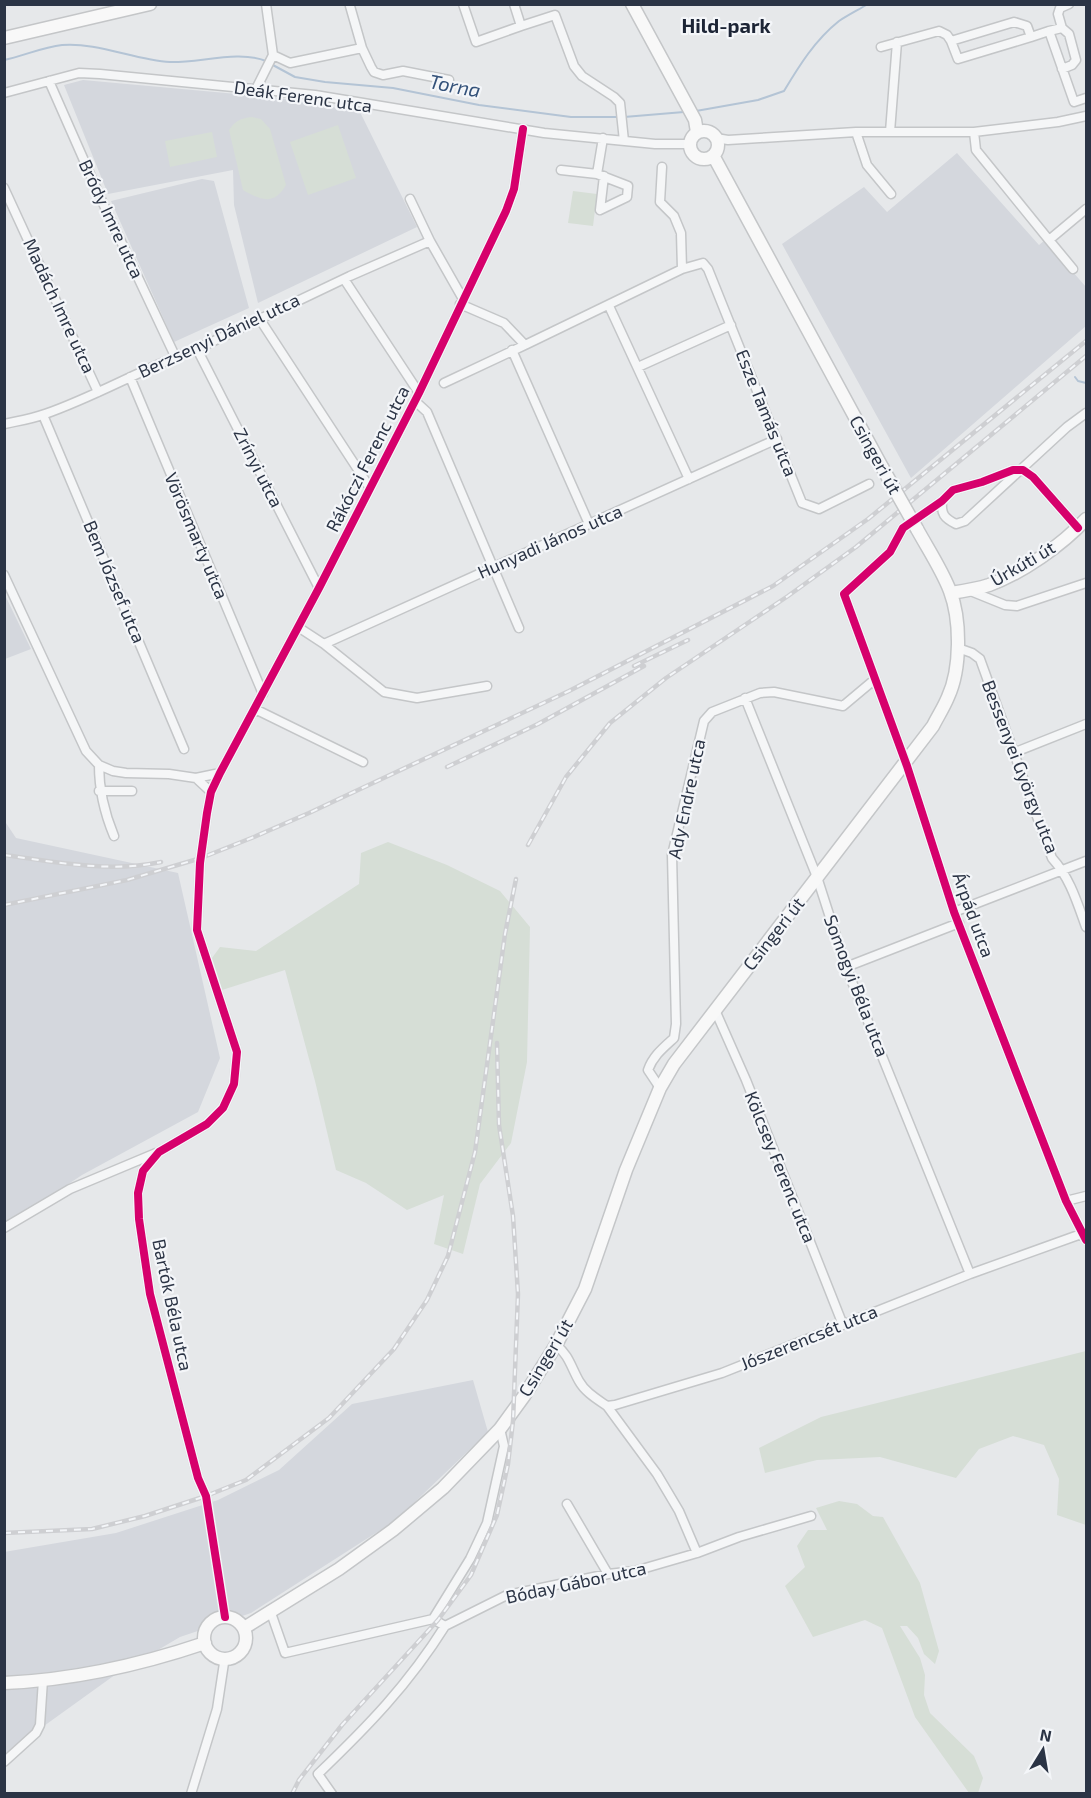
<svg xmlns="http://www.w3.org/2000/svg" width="1091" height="1798" font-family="'Exo 2',sans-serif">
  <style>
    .built { fill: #d4d7dd }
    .green { fill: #d6ded6 }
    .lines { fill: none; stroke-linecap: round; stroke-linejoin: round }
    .stream { stroke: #b4c4d5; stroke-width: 2 }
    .street-casing { stroke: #c4c6c8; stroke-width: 11 }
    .secondary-casing { stroke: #c4c6c8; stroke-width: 15 }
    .street { stroke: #f5f6f7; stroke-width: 8 }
    .secondary { stroke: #f8f8f8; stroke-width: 12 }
    .rail-casing { stroke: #cecfd2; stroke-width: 4.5 }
    .rail { stroke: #f4f6f9; stroke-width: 2; stroke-dasharray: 7; stroke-linecap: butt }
    .secondary-bridge-casing { stroke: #c4c6c8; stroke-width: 15; stroke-linecap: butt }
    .secondary-bridge { stroke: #f8f8f8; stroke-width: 12 }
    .cycleway-casing { stroke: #f4f6f9; stroke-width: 11 }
    .cycleway { stroke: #d6006c; stroke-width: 8 }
    .labels { text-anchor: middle; stroke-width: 4.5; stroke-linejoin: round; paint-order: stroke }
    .street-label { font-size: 18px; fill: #2b3445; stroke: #f4f6f9 }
    .neighbourhood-label { font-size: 20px; font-weight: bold; fill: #1d2536; stroke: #f4f6f9 }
    .water-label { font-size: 20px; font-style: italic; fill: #34527a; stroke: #f4f6f9 }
  </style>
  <rect width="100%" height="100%" fill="#e6e8ea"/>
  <!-- built -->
  <path class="built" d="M83,80L280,98L360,112L417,227L258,303L234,205L233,170L108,194L64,85Z
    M957,153L1039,245L1045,240L1086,287V326L911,478L782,244L864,187L887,212Z
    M202,179L214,181L249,308L174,342L111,201Z
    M4,593L31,649L5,659H4Z
    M4,820L16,838L178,873L220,1058L198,1112L82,1175L5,1226Z
    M473,1380L488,1432L396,1520L251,1613L180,1637L112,1677L5,1754L4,1552L116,1533L218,1500L279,1470L352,1404Z"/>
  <!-- green -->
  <path class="green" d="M252,117L261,119L270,129L286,185C274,206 260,200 243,190L229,130C235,121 241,118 252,117Z
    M338,125L356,178L308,195L290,142Z
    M212,132L217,157L170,167L165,141Z
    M573,191L597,194L593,226L568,223Z
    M388,842L447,865L500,891L530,927L527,1062L511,1143L480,1184L463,1254L434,1244L444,1195L407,1210L366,1183L336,1170L315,1081L285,970L222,990L212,958L220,947L256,951L359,884L361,853Z
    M1086,1351V1525L1057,1515L1059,1479L1044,1445L1013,1436L979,1449L956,1478L880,1457L817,1460L765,1473L759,1448L821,1417Z
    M839,1501L857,1504L873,1516L883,1517L920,1583L939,1651L935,1664L924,1654L918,1638L907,1626H900L920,1658L925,1675L924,1695L930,1713L974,1756L983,1778L978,1793H969L915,1717L882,1628L865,1620L813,1637L785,1586L805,1567L797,1546L808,1530H827L816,1508Z"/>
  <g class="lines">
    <!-- stream -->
    <path class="stream" d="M4,60C23,56 43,47 62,45C97,42 135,60 170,62C199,63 239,50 266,61
      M271,64L295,77L325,82L393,88L479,105L571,117H619
      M696,111L758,100L784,91C799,66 815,40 839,21C848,15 858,10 868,4
      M624,117L684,112
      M1075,377L1078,381L1086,383"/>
    <!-- street casing -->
    <g class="street-casing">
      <path id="street" d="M266,4L273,55L290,63L362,48L371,67L374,72L383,75L403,71L449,80
        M463,4L476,42L521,26L514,4
        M350,6L362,48
        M521,26L555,15L574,66L582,76L614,97L620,103L624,141
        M1062,28L1058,14L1060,8L1069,4
        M1049,31L1062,28L1069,34L1076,60L1072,65L1062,69
        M1031,37L1027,26L1014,22L951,41L958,59L1031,37L1049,31L1074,102L1086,98
        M881,47L939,31L947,35L951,41
        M49,81L101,199L175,356
        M256,89L273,55
        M4,93L79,73L100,74L315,95L544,133L655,144H689
        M856,132L867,165L891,194
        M890,132L897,42
        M974,132L976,150L1049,240L1086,209
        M603,138L597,174L628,186L627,197L600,210L604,176
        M716,138L728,140L856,132H974L1058,122L1086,116
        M662,167L660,202L674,216L681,233L682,269
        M561,170L597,174
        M4,188L98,392
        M1049,240L1073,269
        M430,241L463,299
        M344,279L419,393
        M460,304L504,323L525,345L682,269L703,263L708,269L802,503L819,509L869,484
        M609,306L689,479
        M259,318L370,488
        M197,349L319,588
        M512,350L589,524
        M638,367L731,325
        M130,377L263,694
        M444,383L525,345
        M415,401L427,412L519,628
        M43,415L184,749
        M4,424C18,421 32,419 45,414C97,396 145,367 197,349L350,276L430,241L410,199
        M942,501C941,514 944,518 956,524L965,521L1067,427L1086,413
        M1078,528L1033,477L1023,470H1013L982,482L953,490L942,501L903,528L890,552L844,594L907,766L954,912L1066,1201L1086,1240
        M4,575L86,751L99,765L113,771L126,773L169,774L196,778L211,792
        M968,590L1005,605L1017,606L1086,583
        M298,627L324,644L777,439
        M324,644L384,692L417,698L487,686
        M958,648L972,653L980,659L1052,858C1070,878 1077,902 1086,927
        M745,698L817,877L846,967L970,1274
        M255,709L363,762
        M1013,753L1086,724
        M99,765C99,791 104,812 114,836
        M196,778L220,773
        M99,791H132
        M954,912L1086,861
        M846,967L959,923
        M715,1010L746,1080L843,1325
        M660,1088L648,1070C653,1056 663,1048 674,1038L676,1024L672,855L704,721L712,712L760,693L774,692L843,706L874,680
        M1066,1201L1086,1196
        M4,1228L70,1189L156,1153
        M556,1345C569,1355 571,1367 579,1381C585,1392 597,1399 607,1406L615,1405L722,1373L970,1274L1084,1233
        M607,1406L657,1474L679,1511L697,1553
        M567,1504L608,1574
        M270,1610L285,1653L433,1619L445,1626L507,1595L608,1574L635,1571L697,1553L739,1537L811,1516
        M225,1617L206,1496L198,1478L150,1294L139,1219L138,1193L143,1171L159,1152L207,1124L223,1108L234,1084L237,1052L197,930L200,863L207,813L211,792L220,773L319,588L419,393L506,211L514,189L523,129
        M433,1619L470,1559L487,1523L504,1446L500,1429
        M4,1762L36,1733L40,1725L43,1680
        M191,1794L217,1709L224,1663L226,1659
        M332,1794L318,1774C368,1726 408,1685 445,1626"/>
    </g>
    <!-- secondary casing -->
    <g class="secondary-casing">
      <path id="secondary" d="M632,4L695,120L697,132
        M4,38L150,4
        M690 145a14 14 0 1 1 28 0a14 14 0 1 1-28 0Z
        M714,157L882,467
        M951,593C964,591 977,589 989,585C1022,573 1062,545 1086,519
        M204 1638a21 21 0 1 1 42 0a21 21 0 1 1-42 0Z
        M244,1628L339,1569L393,1530L443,1488L500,1429L524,1396L556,1345L585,1289L626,1170L660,1088L674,1064L933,726C938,716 944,707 948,697C961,669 961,620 950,591C942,570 928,549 917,529
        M4,1683C73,1680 140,1665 205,1643"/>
    </g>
    <!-- street -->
    <use href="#street" class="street"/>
    <!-- secondary -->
    <use href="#secondary" class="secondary"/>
    <!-- rail casing -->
    <g class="rail-casing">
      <path id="rail" d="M634,666L688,640
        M447,767L538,724L644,666
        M528,845L566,777L610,723L666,678L788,596L856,547L1086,356
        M4,855C56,862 109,873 161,862
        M4,905L127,880L201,858L254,837L309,813L569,691L773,586L868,519L1086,341
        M4,1533L92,1529L145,1516L206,1496L246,1480L329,1418L394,1349L427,1300L448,1256L475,1152L505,934L516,879
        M292,1794L299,1780L342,1725L438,1620L471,1575L497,1515L508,1464L513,1421L518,1294L513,1216L499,1125L497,1043"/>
    </g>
    <!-- rail -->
    <use href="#rail" class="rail"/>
    <!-- secondary-bridge casing -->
    <g class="secondary-bridge-casing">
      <path id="secondary-bridge" d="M882,467L917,529"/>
    </g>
    <!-- secondary-bridge -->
    <use href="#secondary-bridge" class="secondary-bridge"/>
    <!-- cycleway casing -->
    <g class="cycleway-casing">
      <path id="cycleway" d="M1078,528L1033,477L1023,470H1013L982,482L953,490L942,501L903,528L890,552L844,594L907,766L954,912L1066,1201L1086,1240
        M225,1617L206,1496L198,1478L150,1294L139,1219L138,1193L143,1171L159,1152L207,1124L223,1108L234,1084L237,1052L197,930L200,863L207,813L211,792L220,773L319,588L419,393L506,211L514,189L523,129"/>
    </g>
    <!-- cycleway -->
    <use href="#cycleway" class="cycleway"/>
  </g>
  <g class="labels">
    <!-- street labels -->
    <g class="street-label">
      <text transform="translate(303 97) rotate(8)" y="6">Deák Ferenc utca</text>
      <text transform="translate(111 219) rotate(65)" y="6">Bródy Imre utca</text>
      <text transform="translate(59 306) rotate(65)" y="6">Madách Imre utca</text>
      <text transform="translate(219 336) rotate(-25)" y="6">Berzsenyi Dániel utca</text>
      <text transform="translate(766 413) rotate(68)" y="6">Esze Tamás utca</text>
      <text transform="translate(875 455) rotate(61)" y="6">Csingeri út</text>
      <text transform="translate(368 459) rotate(-63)" y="6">Rákóczi Ferenc utca</text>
      <text transform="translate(258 468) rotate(63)" y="6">Zrínyi utca</text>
      <text transform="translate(196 536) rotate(67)" y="6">Vörösmarty utca</text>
      <text transform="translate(550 542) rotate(-24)" y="6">Hunyadi János utca</text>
      <text transform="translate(1023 564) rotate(-30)" y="6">Úrkúti út</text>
      <text transform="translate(114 582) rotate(67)" y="6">Bem József utca</text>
      <text transform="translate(1020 767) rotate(69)" y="6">Bessenyei György utca</text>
      <text transform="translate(687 799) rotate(-78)" y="6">Ady Endre utca</text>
      <text transform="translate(973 915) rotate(70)" y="6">Árpád utca</text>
      <text transform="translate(774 934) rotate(-52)" y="6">Csingeri út</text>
      <text transform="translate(856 986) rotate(69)" y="6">Somogyi Béla utca</text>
      <text transform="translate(780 1167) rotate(68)" y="6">Kölcsey Ferenc utca</text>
      <text transform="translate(172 1305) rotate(78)" y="6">Bartók Béla utca</text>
      <text transform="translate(809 1338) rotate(-22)" y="6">Jószerencsét utca</text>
      <text transform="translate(546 1358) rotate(-59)" y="6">Csingeri út</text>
      <text transform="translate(576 1583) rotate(-12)" y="6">Bóday Gábor utca</text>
    </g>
    <!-- neighbourhood labels -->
    <g class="neighbourhood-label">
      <text x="726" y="33">Hild-park</text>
    </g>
    <!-- water labels -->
    <g class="water-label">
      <text transform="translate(455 86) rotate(11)" y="7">Torna</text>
    </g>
  </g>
  <!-- border -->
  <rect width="1091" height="1798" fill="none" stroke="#2b3445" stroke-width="12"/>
  <!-- north arrow -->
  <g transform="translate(1043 1750) rotate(11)" stroke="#f4f6f9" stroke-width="4.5" paint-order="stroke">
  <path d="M0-4.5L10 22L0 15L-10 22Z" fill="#2b3445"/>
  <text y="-9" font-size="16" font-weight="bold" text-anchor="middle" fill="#2b3445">N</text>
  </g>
</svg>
